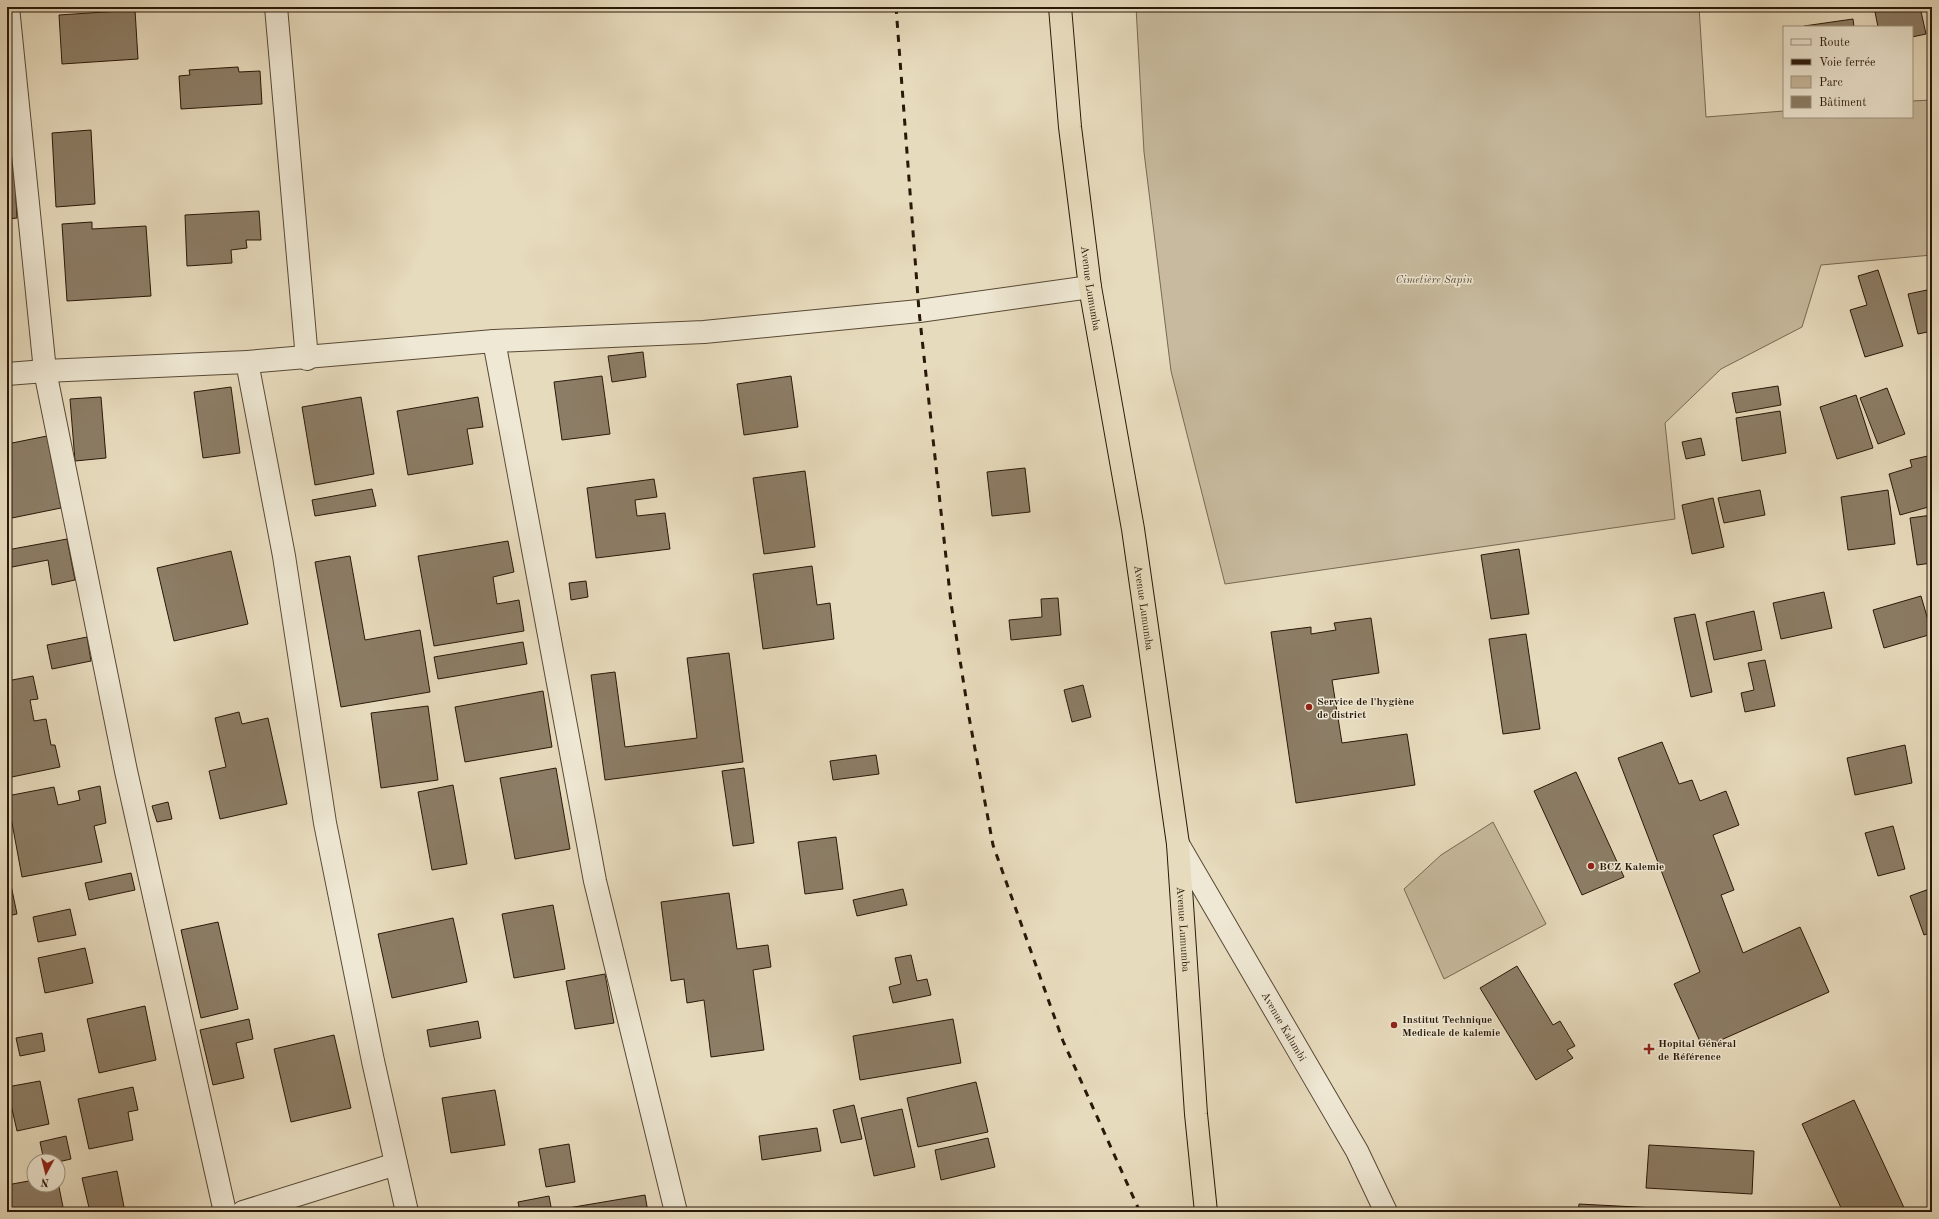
<svg xmlns="http://www.w3.org/2000/svg" width="1939" height="1219" font-family="'Old Standard TT',serif">
  <style>
    .green { fill: #c7ba9e; stroke: #786953 }
    .building { fill: #8c7d66; stroke: #291808 }
    .lines { fill: none; stroke-linecap: round; stroke-linejoin: round }
    .minor-casing { stroke: #584935; stroke-width: 24 }
    .highway-casing { stroke: #291808; stroke-width: 24 }
    .minor { stroke: #efe8d4; stroke-width: 22 }
    .highway { stroke: #e7dbbd; stroke-width: 22 }
    .rail { stroke: #291808; stroke-width: 3; stroke-dasharray: 7 7; stroke-linecap: butt }
    .poi-dot { fill: #8f2418; stroke: #efe8d4; stroke-width: 1.5 }
    .labels { text-anchor: middle; stroke-width: 3; stroke-linejoin: round; paint-order: stroke }
    .park-label { font-size: 11px; font-style: italic; fill: #584935; stroke: #efe8d4 }
    .street-label { font-size: 11px; fill: #291808; stroke: #efe8d4 }
    .poi-label { font-size: 11px; font-weight: bold; fill: #291808; stroke: #efe8d4; text-anchor: start }
  </style>
  <rect width="100%" height="100%" fill="#e7dbbd"/>
  <filter id="stains"><feTurbulence type="fractalNoise" baseFrequency=".005" numOctaves="4"/><feColorMatrix values="0 0 0 0 .2 0 0 0 0 .09 0 0 0 0 .02 0 0 0 .5 -.17"/></filter>
  <radialGradient id="worn" r=".72"><stop offset=".6" stop-color="#630" stop-opacity="0"/><stop offset="1" stop-color="#630" stop-opacity=".3"/></radialGradient>
  <!-- green -->
  <path class="green" d="M1136,7H1699L1706,117L1784,111V117H1912V101L1932,100V255L1821,265L1802,327L1721,369L1665,423L1675,519L1225,584L1171,371L1144,152Z
    M1493,822L1546,924L1444,979L1404,889L1441,855Z"/>
  <!-- building -->
  <path class="building" d="M1898,7H1920L1926,34L1912,37V27H1878L1875,12Z
    M135,10L138,59L62,64L59,15Z
    M1853,19L1854,27H1804V26Z
    M238,67L239,72L260,71L262,104L181,109L179,76L190,75L189,70Z
    M91,130L95,204L56,207L52,133Z
    M7,163H14L17,218L7,219Z
    M259,211L261,240H246L247,248L231,250L232,263L187,266L185,215Z
    M92,222V229L146,226L151,296L67,301L62,224Z
    M1878,270L1903,346L1865,357L1850,310L1867,305L1858,276Z
    M1927,290L1932,314V331L1918,334L1908,294Z
    M643,352L646,377L612,382L608,356Z
    M602,376L610,434L562,440L554,382Z
    M791,376L798,427L744,435L737,384Z
    M1778,386L1781,405L1736,413L1732,393Z
    M231,387L240,453L203,458L194,392Z
    M1887,388L1905,434L1878,444L1860,398Z
    M1856,395L1873,448L1837,459L1820,407Z
    M101,397L106,458L75,461L70,399Z
    M361,397L374,474L315,485L302,407Z
    M478,397L483,427L467,429L473,464L408,475L397,411Z
    M1780,411L1786,453L1742,461L1736,418Z
    M47,436L61,508L7,519V444Z
    M1701,438L1705,455L1686,459L1682,442Z
    M1932,455V506L1900,515L1889,474L1912,467L1910,460Z
    M1025,468L1030,512L992,516L987,472Z
    M805,471L815,547L764,554L753,478Z
    M654,479L657,497L635,500L637,516L665,513L670,549L596,558L587,488Z
    M372,489L376,506L315,516L312,500Z
    M1760,490L1765,515L1724,523L1718,498Z
    M1888,490L1895,544L1848,550L1841,497Z
    M1713,498L1724,547L1692,554L1682,505Z
    M1932,515V563L1917,565L1910,518Z
    M67,539L75,580L52,585L48,560L7,568V550Z
    M508,541L514,572L493,577L497,604L519,600L524,631L434,646L418,556Z
    M1519,549L1529,614L1491,619L1481,555Z
    M231,551L248,624L174,641L157,568Z
    M350,556L365,640L420,630L430,692L341,707L315,562Z
    M812,566L817,605L830,603L834,639L763,649L753,574Z
    M586,581L588,597L571,600L569,583Z
    M1824,592L1832,628L1781,639L1773,603Z
    M1921,596L1932,634L1884,648L1873,610Z
    M1058,598L1061,635L1011,640L1009,620L1042,617L1041,599Z
    M1754,611L1762,650L1714,660L1706,622Z
    M1695,614L1712,692L1691,697L1674,618Z
    M1371,618L1379,673L1332,680L1342,743L1407,734L1415,785L1296,803L1271,632L1311,627V634L1336,630L1334,623Z
    M1526,634L1540,729L1503,734L1489,639Z
    M87,637L91,661L52,669L47,645Z
    M523,642L527,664L438,679L434,657Z
    M729,653L743,762L605,780L591,675L615,672L625,747L697,738L687,658Z
    M1765,660L1775,706L1745,712L1741,693L1754,690L1748,663Z
    M33,676L38,699L30,700L34,721L46,719L51,745H55L60,767L7,778V681Z
    M1083,685L1091,717L1072,722L1064,690Z
    M543,691L552,747L465,762L455,707Z
    M428,706L438,780L381,788L371,713Z
    M239,712L242,724L268,718L287,804L220,819L209,771L226,767L215,718Z
    M1662,742L1679,784L1692,780L1700,801L1726,791L1739,825L1713,835L1734,890L1721,895L1743,953L1800,927L1829,992L1703,1048L1674,984L1700,972L1618,758Z
    M1905,745L1912,783L1855,795L1847,758Z
    M876,755L879,774L833,780L830,761Z
    M556,768L570,849L515,859L500,778Z
    M744,768L754,843L733,846L722,771Z
    M1576,772L1624,877L1582,895L1534,791Z
    M453,785L467,864L432,870L418,792Z
    M100,786L106,823L94,826L102,862L22,877L7,796L54,787L58,805L80,800L78,791Z
    M168,802L172,819L157,822L152,806Z
    M1893,826L1905,869L1878,876L1865,833Z
    M836,837L843,889L805,894L798,842Z
    M7,866L17,914L7,916Z
    M131,873L135,890L89,900L85,883Z
    M1932,888V932L1924,935L1910,896Z
    M903,889L907,905L857,916L853,900Z
    M729,893L737,949L768,945L771,967L753,970L764,1050L711,1057L704,1000L687,1003L684,979L671,981L661,902Z
    M553,905L565,969L514,978L502,914Z
    M70,909L76,935L38,942L33,917Z
    M453,918L467,982L392,998L378,934Z
    M218,922L238,1009L201,1018L181,930Z
    M85,948L93,983L45,993L38,958Z
    M911,955L917,981L927,979L931,995L893,1003L889,987L901,984L895,958Z
    M1517,966L1553,1025L1560,1021L1575,1046L1567,1050L1573,1058L1536,1080L1480,988Z
    M605,974L614,1023L575,1029L566,981Z
    M145,1006L156,1060L99,1073L87,1019Z
    M249,1019L253,1039L236,1043L244,1078L213,1085L200,1030Z
    M953,1019L961,1063L860,1080L853,1036Z
    M478,1021L481,1038L430,1047L427,1030Z
    M42,1033L45,1051L20,1056L16,1038Z
    M334,1035L351,1108L291,1122L274,1049Z
    M40,1081L49,1124L17,1131L7,1087Z
    M976,1082L988,1132L918,1147L907,1098Z
    M133,1087L138,1110L128,1112L133,1140L89,1149L78,1099Z
    M495,1090L505,1145L451,1153L442,1098Z
    M1854,1100L1906,1212H1843L1802,1124Z
    M854,1105L862,1139L841,1143L833,1110Z
    M902,1109L915,1167L874,1176L861,1118Z
    M817,1128L821,1151L762,1160L759,1136Z
    M66,1136L71,1159L58,1162L44,1161L40,1142Z
    M988,1138L995,1167L941,1180L935,1150Z
    M569,1144L575,1182L546,1187L539,1149Z
    M1649,1145L1754,1151L1752,1194L1646,1188Z
    M117,1171L125,1212H90L82,1178Z
    M34,1180V1185H58V1182L64,1212H7V1185Z
    M645,1195L648,1212H569L568,1208Z
    M549,1196L552,1212H520L518,1202Z
    M1579,1204L1732,1212H1578Z"/>
  <g class="lines">
    <!-- minor casing -->
    <g class="minor-casing">
      <g id="minor">
        <path d="M8,7L45,371L126,771L225,1212"/>
        <path d="M276,7L307,359"/>
        <path d="M494,341L595,881L676,1212"/>
        <path d="M247,362L284,556L325,823L373,1061L407,1212"/>
        <path d="M7,374L45,371L247,362L494,341L704,332L919,311L1090,287"/>
        <path id="s1" d="M1178,844L1357,1151L1386,1212"/>
        <path d="M243,1212L396,1164"/>
      </g>
    </g>
    <!-- highway casing -->
    <g class="highway-casing">
      <g id="highway">
        <path id="s2" d="M1060,7L1070,127L1090,287L1133,529L1178,844L1196,1114L1206,1212"/>
      </g>
    </g>
    <!-- minor -->
    <use href="#minor" class="minor"/>
    <!-- highway -->
    <use href="#highway" class="highway"/>
    <!-- rail -->
    <path class="rail" d="M896,7L919,311L951,603L969,717L993,845L1063,1041L1140,1212"/>
  </g>
  <!-- markers -->
  <g class="poi-dot">
    <circle cx="1309" cy="707" r="4"/>
    <circle cx="1591" cy="866" r="4"/>
    <circle cx="1394" cy="1025" r="4"/>
    <path d="M1647 1043h4v4h4v4h-4v4h-4v-4h-4v-4h4z"/>
  </g>
  <g class="labels">
    <!-- park labels -->
    <g class="park-label">
      <text x="1434" y="283">Cimetière Sapin</text>
    </g>
    <!-- street labels -->
    <g class="street-label">
      <text dy="4" stroke="none"><textPath href="#s2" startOffset="283">Avenue Lumumba</textPath></text>
      <text dy="4" stroke="none"><textPath href="#s2" startOffset="607">Avenue Lumumba</textPath></text>
      <text dy="4" stroke="none"><textPath href="#s2" startOffset="931">Avenue Lumumba</textPath></text>
      <text dy="4" stroke="none"><textPath href="#s1" startOffset="211">Avenue Kalumbi</textPath></text>
    </g>
    <!-- poi labels -->
    <g class="poi-label">
      <text x="1317" y="705">Service de l'hygiène<tspan x="1317" dy="13">de district</tspan></text>
      <text x="1599" y="870">BCZ Kalemie</text>
      <text x="1402" y="1023">Institut Technique<tspan x="1402" dy="13">Medicale de kalemie</tspan></text>
      <text x="1658" y="1047">Hopital Général<tspan x="1658" dy="13">de Référence</tspan></text>
    </g>
  </g>
  <!-- margin -->
  <rect width="1939" height="1219" fill="none" stroke="#e7dbbd" stroke-width="24"/>
  <rect x="8" y="8" width="1923" height="1203" fill="none" stroke="#291808" stroke-width="2"/>
  <rect x="12" y="12" width="1915" height="1195" fill="none" stroke="#291808"/>
  <!-- legend -->
  <rect x="1783" y="26" width="130" height="92" fill="#efe8d4" stroke="#a09582"/>
  <rect x="1791" y="39" width="20" height="6" fill="#efe8d4" stroke="#a09582"/>
  <text x="1819" y="46" font-size="12" fill="#291808">Route</text>
  <rect x="1791" y="59" width="20" height="6" fill="#291808" stroke="#a09582"/>
  <text x="1819" y="66" font-size="12" fill="#291808">Voie ferrée</text>
  <rect x="1791" y="76" width="20" height="12" fill="#c7ba9e" stroke="#a09582"/>
  <text x="1819" y="86" font-size="12" fill="#291808">Parc</text>
  <rect x="1791" y="96" width="20" height="12" fill="#8c7d66" stroke="#a09582"/>
  <text x="1819" y="106" font-size="12" fill="#291808">Bâtiment</text>
  <!-- north arrow -->
  <g transform="translate(46 1173) rotate(187)"><circle r="19" fill="#efe8d4" stroke="#a09582"/>
  <path d="M0-3L7 15L0 10L-7 15Z" fill="#8f2418"/>
  <text y="-6" font-size="11" font-weight="bold" text-anchor="middle" fill="#291808">N</text>
  </g>
  <rect width="100%" height="100%" filter="url(#stains)"/>
  <rect width="100%" height="100%" fill="url(#worn)"/>
</svg>
